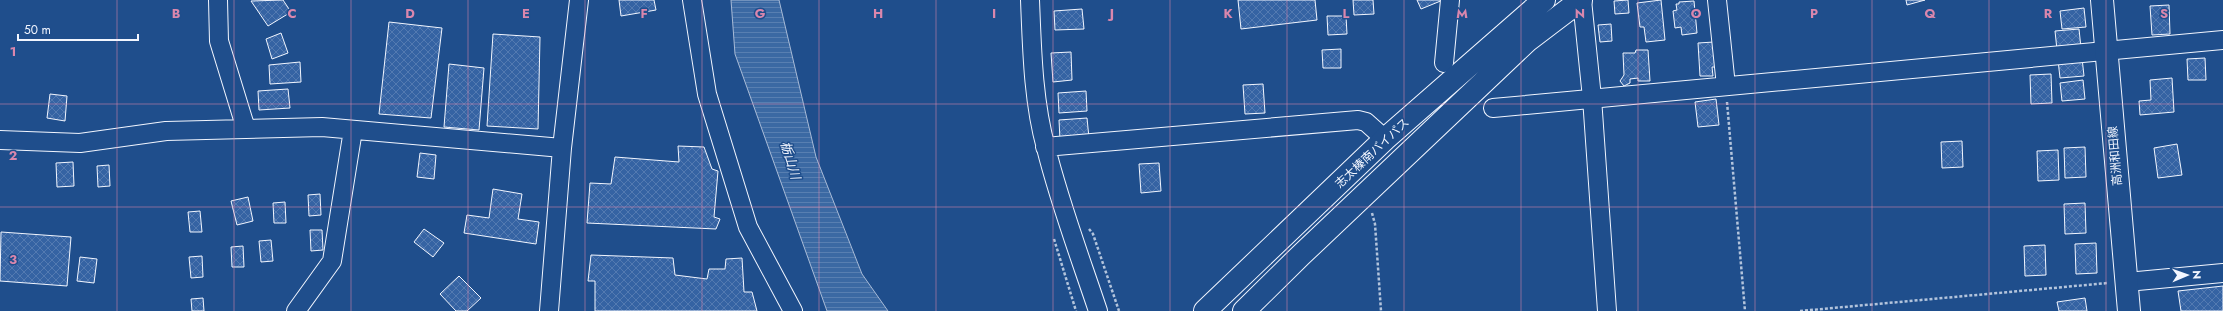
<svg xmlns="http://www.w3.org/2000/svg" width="2223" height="311" font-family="Jost,'Noto Sans JP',sans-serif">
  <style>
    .water { fill: url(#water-rules); stroke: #a8bbd7 }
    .building { fill: url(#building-cross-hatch); stroke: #f2f6ff }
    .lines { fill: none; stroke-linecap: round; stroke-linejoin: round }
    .minor-casing { stroke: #f2f6ff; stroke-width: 20 }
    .major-casing { stroke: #f2f6ff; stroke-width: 24 }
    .highway-casing { stroke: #f2f6ff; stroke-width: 24 }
    .path { stroke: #b3c4dc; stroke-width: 2.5; stroke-dasharray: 3 2; stroke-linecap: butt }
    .minor { stroke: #1f4e8c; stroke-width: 18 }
    .major { stroke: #1f4e8c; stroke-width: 22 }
    .highway { stroke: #1f4e8c; stroke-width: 22 }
    .grid { fill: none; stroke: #da87ad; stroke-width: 1; stroke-opacity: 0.55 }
    .labels { text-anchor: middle; stroke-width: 3; stroke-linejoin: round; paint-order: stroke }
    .street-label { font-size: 12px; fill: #f2f6ff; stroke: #1f4e8c }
    .water-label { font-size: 13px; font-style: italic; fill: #f2f6ff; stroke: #1f4e8c }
    .grid-label { font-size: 13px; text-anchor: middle; font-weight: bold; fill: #da87ad; stroke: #1f4e8c; stroke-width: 3; stroke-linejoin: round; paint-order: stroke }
  </style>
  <defs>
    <pattern id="water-rules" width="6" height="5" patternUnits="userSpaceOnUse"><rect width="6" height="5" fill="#3b69a3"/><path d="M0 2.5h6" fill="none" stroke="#587fb1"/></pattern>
    <pattern id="building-cross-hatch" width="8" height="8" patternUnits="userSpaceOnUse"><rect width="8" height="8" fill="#3563a3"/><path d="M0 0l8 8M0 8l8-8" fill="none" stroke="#537ab1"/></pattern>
  </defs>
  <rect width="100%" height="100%" fill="#1f4e8c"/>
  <!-- water -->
  <path class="water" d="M731,0H779L816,157L862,274L888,311H827L735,54Z"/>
  <!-- building -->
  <path class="building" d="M283,0L291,12L268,26L251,1Z
    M619,0H654L656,10L621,16Z
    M1238,0H1315L1317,20L1241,29Z
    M1353,0H1373L1374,14L1354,15Z
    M1417,0H1443L1421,9Z
    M1628,0L1629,13L1615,14L1614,1Z
    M1661,0L1665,40L1646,42L1644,27H1640L1637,3Z
    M1906,0H1925L1907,5Z
    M1694,1L1697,33L1682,35L1681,27L1675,28L1673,11L1677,10L1676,4H1679V2Z
    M2169,5L2170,34L2152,35L2150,6Z
    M2084,8L2086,27L2062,29L2060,11Z
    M1082,9L1084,29L1055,30L1054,11Z
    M1327,16H1346L1347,34L1328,35Z
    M389,22L442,28L431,118L379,114Z
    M1611,24L1612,41L1600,42L1598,25Z
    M2079,29L2081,48L2057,50L2055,31Z
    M281,33L288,53L272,59L266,39Z
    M493,34L540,37L538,129L487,126Z
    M1714,42L1716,67H1712L1713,76H1700L1698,43Z
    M1341,49V68H1323L1322,50Z
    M1636,50H1648L1650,81H1638V78L1630,79V83L1624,86L1620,81L1624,75L1623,53H1635Z
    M1071,52L1072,80L1053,82L1051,53Z
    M2082,58L2084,76L2060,78L2058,60Z
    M2205,58L2206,80H2188L2187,59Z
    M300,62L301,82L270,84L269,65Z
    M449,64L484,68L479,130L444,127Z
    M2051,74L2052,103L2031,104L2030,75Z
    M2172,78L2174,112L2140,115L2139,101L2151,100L2150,80Z
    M2083,80L2085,99L2062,101L2060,83Z
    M1263,84L1265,113L1245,114L1243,85Z
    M288,89L290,108L259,110L258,91Z
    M1086,91L1087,111L1059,113L1058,93Z
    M50,94L67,96L65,121L47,118Z
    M1716,99L1719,125L1698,127L1695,102Z
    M1087,118L1089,138L1060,140L1059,120Z
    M1962,141L1963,167L1942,168L1941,142Z
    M2177,144L2182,175L2158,178L2154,148Z
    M678,146L704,147L712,169L718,171L714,217L720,219L716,229L587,223L590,183L611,184L615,157L679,162Z
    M2085,147L2086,177L2065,178L2064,148Z
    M2058,150L2059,180L2038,181L2037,151Z
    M420,153L436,155L434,179L417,177Z
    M73,162L74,186L57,187L56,163Z
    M1159,163L1161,191L1141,193L1139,164Z
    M109,165L110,186L98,187L97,166Z
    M493,189L522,194L518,219L539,222L536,244L464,233L467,215L489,218Z
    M320,194L321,215L309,216L308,195Z
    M248,197L253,221L237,225L231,201Z
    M285,202L286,223H274L273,203Z
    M2085,203L2086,233L2065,234L2064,204Z
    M200,211L202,232H190L188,212Z
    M424,229L444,243L433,257L414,242Z
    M310,230H322L323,250L311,251Z
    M1,232L71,237L67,286L0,281Z
    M271,240L273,261L261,262L259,241Z
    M2096,243L2097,273L2076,274L2075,244Z
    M2045,245L2046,275L2025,276L2024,246Z
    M243,246L244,267H232L231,247Z
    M591,255L673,258L675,275L707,279L709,269H725L726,259L742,258L744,292H752L757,311H595V281H588Z
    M202,256L203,277L191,278L189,257Z
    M80,257L97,259L94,283L77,281Z
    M459,276L481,298L467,311H456L440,294Z
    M2223,286V311H2181L2178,291Z
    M203,298L204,311H192L191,299Z
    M2085,298L2087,311H2059L2057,302Z"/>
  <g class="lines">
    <!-- minor casing -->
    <g class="minor-casing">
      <path id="minor" d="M218,0L219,41L246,129
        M692,0L707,94L748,227L793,311
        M1030,0C1032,49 1033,101 1046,148C1060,204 1080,257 1098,311
        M1582,0L1592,98L1607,311
        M1717,0L1726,86
        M1444,63L1450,0
        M1493,108L2223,40
        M0,140L80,143L166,131L322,127L562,148
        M1045,147L1358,120L1366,122L1385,139
        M2127,282L2223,273
        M296,311L332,261L353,130
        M549,311L562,148L579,0"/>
    </g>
    <!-- major casing -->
    <g class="major-casing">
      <path id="major" d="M2102,0L2129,311"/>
    </g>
    <!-- highway casing -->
    <g class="highway-casing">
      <path id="highway" d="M1205,311L1385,139L1544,0
        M1244,311L1301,255L1527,41L1581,0"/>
    </g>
    <!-- path -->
    <path class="path" d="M1727,102L1745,311
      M1372,213L1375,224L1381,311
      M1089,229L1093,234L1119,311
      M1054,239L1076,311
      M1800,311L2108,283"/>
    <!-- minor -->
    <use href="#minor" class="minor"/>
    <!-- major -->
    <use href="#major" class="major"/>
    <!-- highway -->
    <use href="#highway" class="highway"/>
  </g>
  <!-- grid -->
  <path class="grid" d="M117,0V311M234,0V311M351,0V311M468,0V311M585,0V311M702,0V311M819,0V311M936,0V311M1053,0V311M1170,0V311M1287,0V311M1404,0V311M1521,0V311M1638,0V311M1755,0V311M1872,0V311M1989,0V311M2106,0V311M0,104H2223M0,207H2223"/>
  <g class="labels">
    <!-- street labels -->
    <g class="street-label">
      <text transform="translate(1372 153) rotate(-43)" y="4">志太榛南バイパス</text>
      <text transform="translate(2115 156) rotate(-95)" y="4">高洲和田線</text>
    </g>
    <!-- water labels -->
    <g class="water-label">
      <text transform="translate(791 160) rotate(73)" y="5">栃山川</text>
    </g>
  </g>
  <g class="grid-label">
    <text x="176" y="18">B</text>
    <text x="292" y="18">C</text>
    <text x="410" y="18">D</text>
    <text x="526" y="18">E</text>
    <text x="644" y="18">F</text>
    <text x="760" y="18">G</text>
    <text x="878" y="18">H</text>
    <text x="994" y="18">I</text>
    <text x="1112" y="18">J</text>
    <text x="1228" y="18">K</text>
    <text x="1346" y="18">L</text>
    <text x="1462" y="18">M</text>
    <text x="1580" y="18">N</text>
    <text x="1696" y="18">O</text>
    <text x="1814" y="18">P</text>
    <text x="1930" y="18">Q</text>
    <text x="2048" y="18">R</text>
    <text x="2164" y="18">S</text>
    <text x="13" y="56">1</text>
    <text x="13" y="160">2</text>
    <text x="13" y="264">3</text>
  </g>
  <!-- north arrow -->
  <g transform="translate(2187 275) rotate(88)" stroke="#1f4e8c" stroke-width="3" paint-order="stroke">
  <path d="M0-3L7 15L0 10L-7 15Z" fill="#f2f6ff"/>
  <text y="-6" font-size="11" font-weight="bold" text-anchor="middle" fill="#f2f6ff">N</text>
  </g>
  <!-- scale -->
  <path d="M18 34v6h120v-6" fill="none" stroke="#f2f6ff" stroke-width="2"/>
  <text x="24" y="34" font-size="12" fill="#f2f6ff" stroke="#1f4e8c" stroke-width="3" paint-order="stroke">50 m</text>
</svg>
